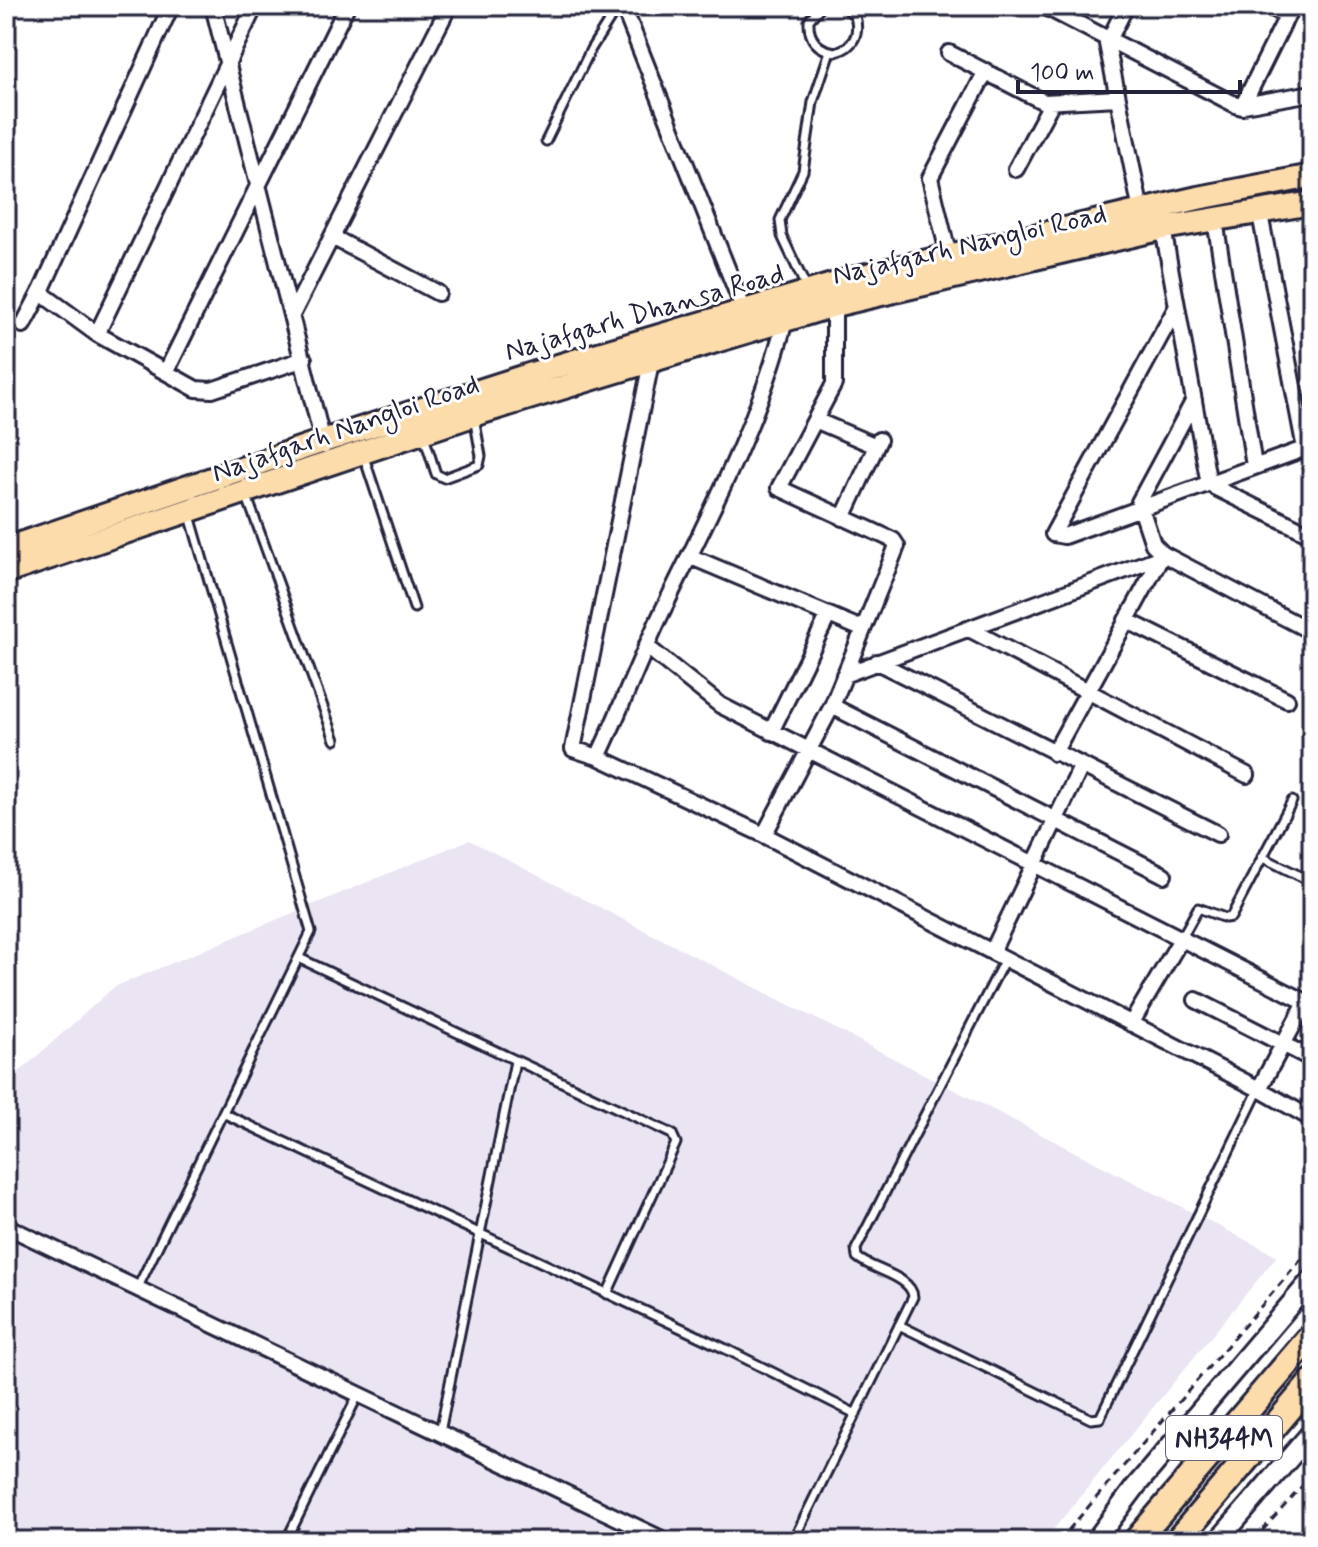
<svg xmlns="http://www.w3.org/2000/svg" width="1318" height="1547" font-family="Mynerve,sans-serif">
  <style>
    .built { fill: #ebe5f3 }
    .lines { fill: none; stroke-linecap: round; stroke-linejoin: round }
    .service-casing { stroke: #22223b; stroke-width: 13 }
    .minor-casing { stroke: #22223b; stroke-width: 20 }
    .tertiary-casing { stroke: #22223b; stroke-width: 24 }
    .primary-casing { stroke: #22223b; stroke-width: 28 }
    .trunk-casing { stroke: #22223b; stroke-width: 30 }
    .path { stroke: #22223b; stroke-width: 3; stroke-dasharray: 8 6; stroke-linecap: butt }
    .service { stroke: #fff; stroke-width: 7 }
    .minor { stroke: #fff; stroke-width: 14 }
    .tertiary { stroke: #fff; stroke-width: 18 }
    .primary { stroke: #fddcac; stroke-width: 22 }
    .trunk { stroke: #fddcac; stroke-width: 24 }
    .labels { text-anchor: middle; stroke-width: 6; stroke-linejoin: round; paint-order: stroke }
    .shield { fill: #fff; stroke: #646476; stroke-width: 2 }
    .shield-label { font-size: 26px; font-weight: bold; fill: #22223b }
    .street-label { font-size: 28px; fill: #22223b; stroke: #fff }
  </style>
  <rect width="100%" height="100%" fill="#fff"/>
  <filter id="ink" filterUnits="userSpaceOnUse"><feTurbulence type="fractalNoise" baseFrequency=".0125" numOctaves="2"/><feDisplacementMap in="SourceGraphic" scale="16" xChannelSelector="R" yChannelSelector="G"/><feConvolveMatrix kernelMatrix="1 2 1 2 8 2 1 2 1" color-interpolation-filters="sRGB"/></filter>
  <g filter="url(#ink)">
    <!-- built -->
    <path class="built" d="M469,840L1277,1256L1044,1541H6V1084L114,987Z"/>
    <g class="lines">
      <!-- service casing -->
      <g class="service-casing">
        <path id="service" d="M821,6L809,20C808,39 817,50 836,52C854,47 860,34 855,16L844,6
          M546,141L591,49L618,6
          M806,287L782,236L780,220L803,171L813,102L830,51
          M424,436L436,474L444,478L479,465L481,456L474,417
          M363,454L414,608
          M246,494L335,740
          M1262,857L1312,882
          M1181,939L1198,908L1225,918L1231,917L1292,801
          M299,958L672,1134L676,1143L607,1294
          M223,1113L730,1351L856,1414
          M137,1289L311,932L189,512
          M899,1325L1091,1419L1100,1418L1259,1089
          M440,1432L515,1061
          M286,1541L359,1393
          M408,1541L409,1535
          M793,1541L913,1297C912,1276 871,1270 857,1257L856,1249L1005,959"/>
      </g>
      <!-- minor casing -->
      <g class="minor-casing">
        <path id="minor" d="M171,6L42,289L45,296L97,334L196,389L212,390L304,359
          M213,6L324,446
          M623,6L747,318
          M1044,6L1238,106L1312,93
          M1126,6L1107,44L1142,216
          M1267,6L1287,15
          M949,53L1044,102L1118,98
          M1242,107L1292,6
          M1016,169L1052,102
          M1260,214L1305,449
          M1215,220L1254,466
          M1163,228L1208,479L1216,488L1312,535
          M332,237L438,293
          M949,257L930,178L986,71
          M1177,306L1053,534L1064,536L1312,446
          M783,313L785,320C759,423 708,517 662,612C639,660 621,709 598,757L764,835L1259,1089L1312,1119
          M292,315L449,6
          M23,325L42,289
          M97,334L255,6
          M167,370L347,6
          M1194,400L1139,502L1153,544L1163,554L1312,632
          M815,420L876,446
          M843,518L879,440
          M689,556L862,629
          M1126,620L1287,700
          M969,629L1247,775
          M646,646L720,705L1312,1005
          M877,662L1218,834
          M844,675L1161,557
          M832,706L1164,875
          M771,732L828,616
          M1054,753L1163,554
          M598,757L573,749L651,362
          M764,835L832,706L897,546L893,540L779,488L834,384V305
          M992,952L1081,767
          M1196,1000L1312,1059
          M1131,1024L1181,939
          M1259,1089L1306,1002
          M6,1226L666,1541"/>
      </g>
      <!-- tertiary casing -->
      <g class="tertiary-casing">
        <path id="tertiary" d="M1095,1541L1136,1486L1312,1279
          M1218,1541L1312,1432"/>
      </g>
      <!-- primary casing -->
      <g class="primary-casing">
        <path id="primary" d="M6,549L323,441L551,368L863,276L1198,198L1312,176
          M6,572L479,413L834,305L1163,228L1312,203"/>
      </g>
      <!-- trunk casing -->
      <g class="trunk-casing">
        <path id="trunk" d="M1136,1541L1312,1335
          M1177,1541L1312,1382"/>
      </g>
      <!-- path -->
      <path class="path" d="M1059,1541L1312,1247
        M1253,1541L1312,1475"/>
      <!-- service -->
      <use href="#service" class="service"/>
      <!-- minor -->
      <use href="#minor" class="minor"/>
      <!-- tertiary -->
      <use href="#tertiary" class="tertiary"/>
      <!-- primary -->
      <use href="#primary" class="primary"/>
      <!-- trunk -->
      <use href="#trunk" class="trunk"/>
    </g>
  </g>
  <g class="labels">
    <!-- shield labels -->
    <rect class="shield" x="1166" y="1416" width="116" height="44" rx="6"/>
    <g class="shield-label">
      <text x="1224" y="1447">NH344M</text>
    </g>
    <!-- street labels -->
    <g class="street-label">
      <text transform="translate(969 243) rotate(-13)" y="10">Najafgarh Nangloi Road</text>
      <text transform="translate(644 311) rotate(-16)" y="10">Najafgarh Dhansa Road</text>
      <text transform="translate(345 427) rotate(-19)" y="10">Najafgarh Nangloi Road</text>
    </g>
  </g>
  <!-- margin -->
  <rect width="1318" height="1547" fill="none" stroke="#fff" stroke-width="32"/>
  <rect x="16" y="16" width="1286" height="1515" fill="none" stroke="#22223b" stroke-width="3" filter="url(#ink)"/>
  <!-- scale -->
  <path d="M1018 80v12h222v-12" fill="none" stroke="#22223b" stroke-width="4"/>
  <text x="1030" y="80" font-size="24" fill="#22223b" stroke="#ffffff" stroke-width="6" paint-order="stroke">100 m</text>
</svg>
